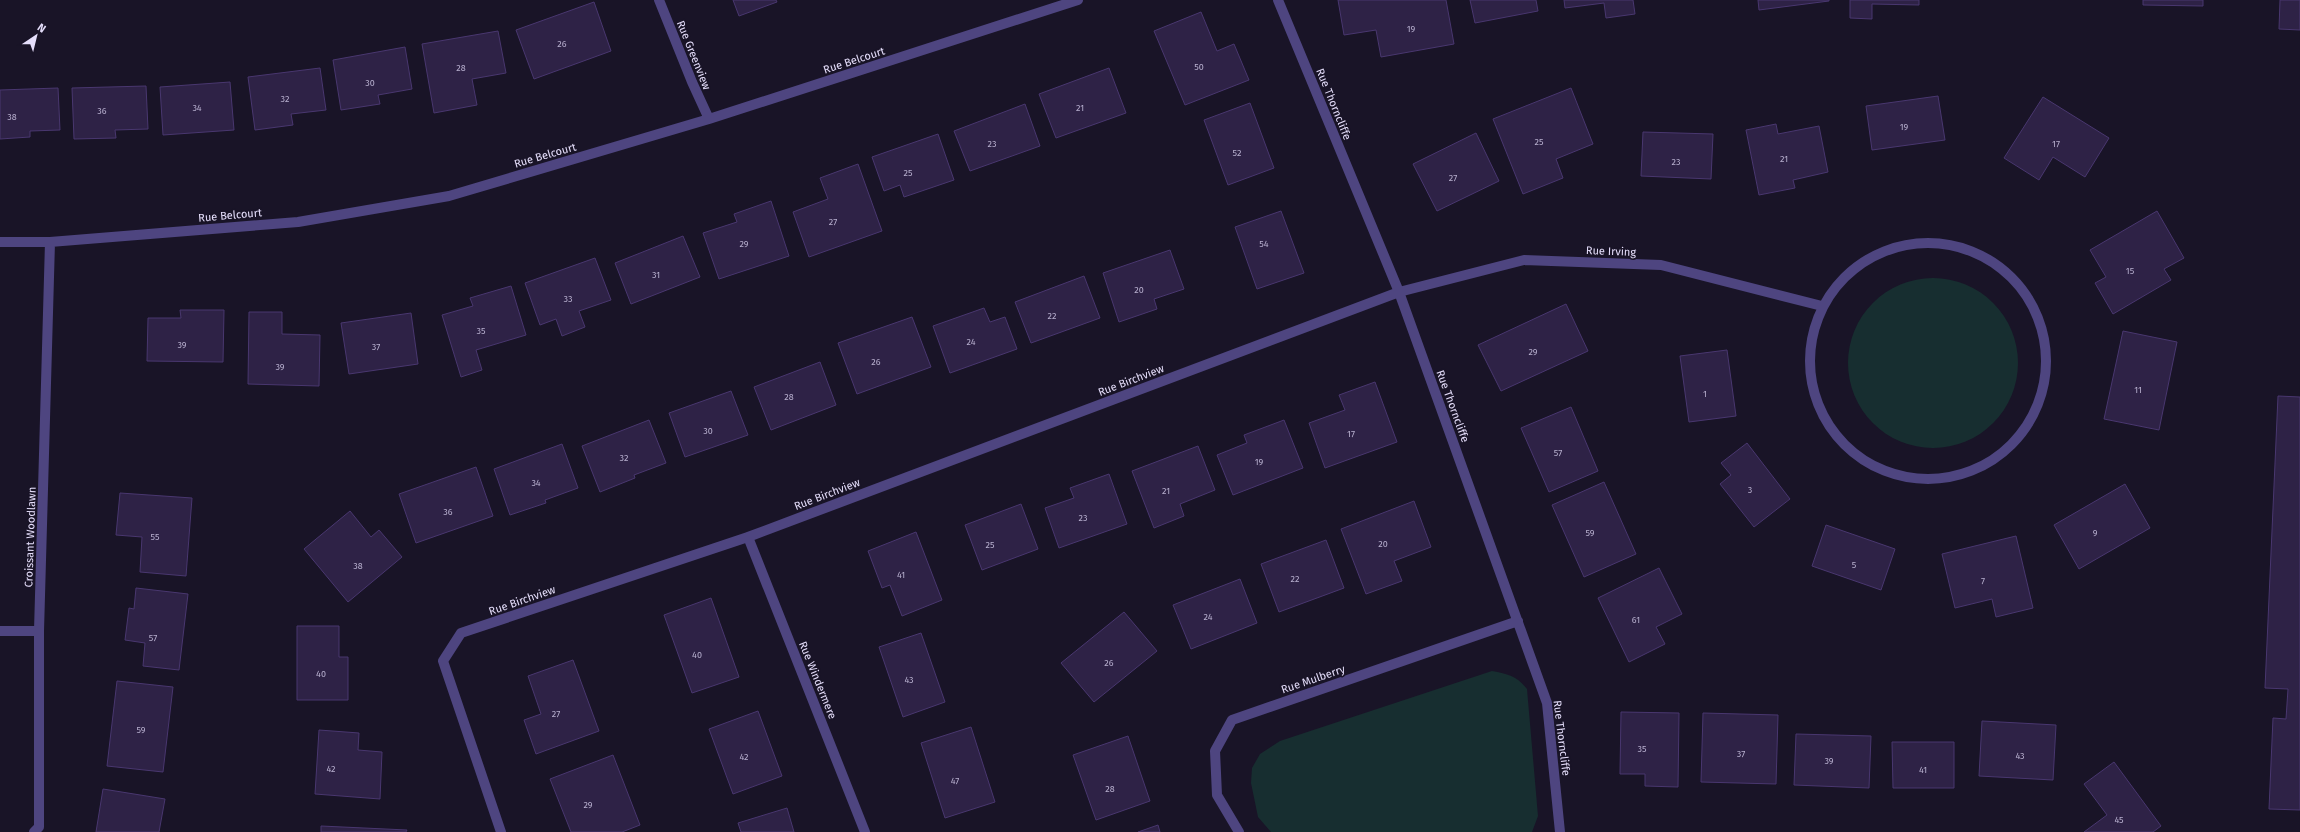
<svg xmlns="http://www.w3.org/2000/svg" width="2300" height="832" font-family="'Fira Sans',sans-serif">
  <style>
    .green { fill: #172e30 }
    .building { fill: #2e2246; stroke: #49376f }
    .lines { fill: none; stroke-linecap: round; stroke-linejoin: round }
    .minor { stroke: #4e4580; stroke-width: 10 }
    .labels { text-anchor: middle; stroke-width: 3.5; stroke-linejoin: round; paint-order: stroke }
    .number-label { font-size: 9px; fill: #b7afce }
    .street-label { font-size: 11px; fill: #e5defb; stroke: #191427 }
  </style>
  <rect width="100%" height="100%" fill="#191427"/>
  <!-- green -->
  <path class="green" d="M1848 363a85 85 0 1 1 170 0a85 85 0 1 1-170 0Z
    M1492,671C1508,674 1517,676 1527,689L1538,816L1532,832H1271L1258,817L1251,783L1252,768L1260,754L1280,741Z"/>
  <!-- building -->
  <path class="building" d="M733,0H776L777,2L739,16Z
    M1338,0H1446L1454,44L1381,57L1376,30L1344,35Z
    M1470,0H1536L1538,11L1475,23Z
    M1564,0H1633L1635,14L1606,18L1604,3L1565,8Z
    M1758,0H1829V1L1759,10Z
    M1850,0H1919V5L1872,4V19L1850,18Z
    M2143,0H2203V6L2143,5Z
    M2280,0H2300V30L2279,29Z
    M594,2L611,51L534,79L516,30Z
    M1201,12L1217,51L1234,44L1249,80L1185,105L1154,31Z
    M498,31L506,73L472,79L477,105L434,113L422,44Z
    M405,47L412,89L378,95L380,104L341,110L333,60Z
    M320,68L326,110L291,114L293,125L255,130L248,77Z
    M1109,68L1126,113L1056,138L1039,94Z
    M230,82L234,130L163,135L160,87Z
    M146,86L148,129L115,130L116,138L74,139L72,88Z
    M58,88L60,130L30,131V137L0,139V90Z
    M1571,88L1593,144L1556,159L1563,178L1523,194L1493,119Z
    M1938,96L1945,140L1872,150L1866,106Z
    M2043,97L2109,138L2085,177L2053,157L2039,180L2004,158Z
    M1250,103L1274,168L1228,185L1204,120Z
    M1025,104L1040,146L970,171L954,131Z
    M1776,124L1778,134L1819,126L1828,172L1793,180L1795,188L1759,195L1746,130Z
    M1643,132L1713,134L1711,179L1641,176Z
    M1476,133L1499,181L1437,211L1413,164Z
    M938,134L954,180L904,197L900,185L884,191L872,157Z
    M858,164L882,231L809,257L793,212L828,199L820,178Z
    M771,201L789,256L719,279L703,233L737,222L734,214Z
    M1281,211L1304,273L1257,289L1235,227Z
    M2157,211L2184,258L2164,269L2171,280L2113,314L2095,283L2106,277L2090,250Z
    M683,236L700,277L631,304L615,263Z
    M1170,250L1184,289L1154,299L1157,309L1119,322L1103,273Z
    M595,258L611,300L579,311L585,327L562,336L556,319L540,325L525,283Z
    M1084,276L1100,318L1031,343L1015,302Z
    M511,286L526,335L476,350L482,370L461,377L442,315L473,306L470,298Z
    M1566,304L1588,351L1501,391L1478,345Z
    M984,308L990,322L1005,317L1017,349L950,373L933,326Z
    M180,310H224L223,362L147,361L148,318H181Z
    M249,312H282V334L320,335L319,386L248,384Z
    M411,313L418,364L349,374L341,323Z
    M912,317L931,367L857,394L838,343Z
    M2123,331L2177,342L2159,430L2104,419Z
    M1727,350L1736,416L1689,422L1680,356Z
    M820,362L836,405L771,430L754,387Z
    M1375,382L1397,442L1325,468L1309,423L1345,410L1339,395Z
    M731,391L748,435L685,457L669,413Z
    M2278,396L2300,397V810L2269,809L2273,718L2286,719L2288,689L2265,688Z
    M1571,407L1598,471L1549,492L1521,428Z
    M649,420L666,463L634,475L635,478L600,492L582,446Z
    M1284,420L1303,468L1233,495L1217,455L1247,443L1244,435Z
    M1747,443L1790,499L1754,527L1720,484L1731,475L1721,463Z
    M562,444L578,488L545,500L546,503L510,515L494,469Z
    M1198,446L1215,490L1180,504L1184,516L1154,528L1132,471Z
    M476,467L493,516L416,543L399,494Z
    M1109,474L1127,524L1059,548L1045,508L1074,498L1070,488Z
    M1604,482L1636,554L1584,577L1552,505Z
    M2125,484L2150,528L2079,569L2054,525Z
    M120,493L192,498L186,576L140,572L142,537L116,535Z
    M1414,501L1431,547L1394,561L1402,581L1366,594L1341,529Z
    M1021,504L1038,549L982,570L965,525Z
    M350,511L371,537L379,530L402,557L348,602L304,549Z
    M1826,525L1895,549L1881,590L1812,566Z
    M916,532L942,600L902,616L890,585L882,588L868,551Z
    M2016,536L2033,608L1996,617L1992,599L1955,608L1942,554Z
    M1326,540L1344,588L1279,612L1261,564Z
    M1659,568L1682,614L1656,627L1665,644L1629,662L1598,598Z
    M1240,579L1257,623L1191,649L1173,605Z
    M136,588L188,594L179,670L143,666L145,643L125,640L129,608L134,609Z
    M711,598L739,677L692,693L664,615Z
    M1124,612L1157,651L1094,702L1061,663Z
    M297,626H339V657H348V700H297Z
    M921,633L945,702L903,717L879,647Z
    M573,660L599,731L536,754L524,720L541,714L528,676Z
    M117,681L173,687L163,772L107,766Z
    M758,711L782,776L733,794L709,729Z
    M1621,712L1679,713L1678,787L1645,786V774H1620Z
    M1703,713L1778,715L1776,784L1701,782Z
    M1982,721L2056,725L2053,780L1979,776Z
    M971,727L995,802L945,818L921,743Z
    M319,730L359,733L358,750L382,752L380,799L315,794Z
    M1796,734L1871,736L1869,788L1794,785Z
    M1128,736L1150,801L1096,820L1073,755Z
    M1892,742H1954V788H1893Z
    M613,755L640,825L622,832H571L550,779Z
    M2114,762L2161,826L2153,832H2084L2107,815L2084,784Z
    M103,789L165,799L159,832H96Z
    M787,808L794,832H741L738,823Z
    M1158,825L1160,832H1138Z
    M321,826L407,830L406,832H321Z"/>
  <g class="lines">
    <!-- minor -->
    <path class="minor" d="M659,0L692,82L709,119
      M1278,0L1399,292L1547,703L1560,832
      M0,242H50L298,222L449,196L709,119L1078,0
      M1810 361a118 118 0 1 1 236 0a118 118 0 1 1-236 0Z
      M748,537L865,832
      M0,631H39
      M34,832L39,827V631L50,242
      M501,832L443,661L461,633L748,537L1399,292L1524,260L1661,265L1822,306
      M1239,832L1217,795L1215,751L1232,720L1518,621"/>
  </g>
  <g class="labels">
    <!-- number labels -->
    <g class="number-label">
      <text x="1411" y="32">19</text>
      <text x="562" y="47">26</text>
      <text x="1199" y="70">50</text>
      <text x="461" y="71">28</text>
      <text x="370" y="86">30</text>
      <text x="285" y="102">32</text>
      <text x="197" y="111">34</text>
      <text x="1080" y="111">21</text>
      <text x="102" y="114">36</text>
      <text x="12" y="120">38</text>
      <text x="1904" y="130">19</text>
      <text x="1539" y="145">25</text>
      <text x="992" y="147">23</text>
      <text x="2056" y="147">17</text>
      <text x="1237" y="156">52</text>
      <text x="1784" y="162">21</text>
      <text x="1676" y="165">23</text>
      <text x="908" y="176">25</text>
      <text x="1453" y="181">27</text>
      <text x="833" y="225">27</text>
      <text x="744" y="247">29</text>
      <text x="1264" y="247">54</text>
      <text x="2130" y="274">15</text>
      <text x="656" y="278">31</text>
      <text x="1139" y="293">20</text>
      <text x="568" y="302">33</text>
      <text x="1052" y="319">22</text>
      <text x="481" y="334">35</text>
      <text x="971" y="345">24</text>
      <text x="182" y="348">39</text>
      <text x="376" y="350">37</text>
      <text x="1533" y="355">29</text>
      <text x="876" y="365">26</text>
      <text x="280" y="370">39</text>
      <text x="2138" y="393">11</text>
      <text x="1705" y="397">1</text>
      <text x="789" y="400">28</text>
      <text x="708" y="434">30</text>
      <text x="1351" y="437">17</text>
      <text x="1558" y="456">57</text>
      <text x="624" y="461">32</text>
      <text x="1259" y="465">19</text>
      <text x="536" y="486">34</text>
      <text x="1750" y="493">3</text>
      <text x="1166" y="494">21</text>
      <text x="448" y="515">36</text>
      <text x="1083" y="521">23</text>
      <text x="1590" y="536">59</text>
      <text x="2095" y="536">9</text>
      <text x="155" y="540">55</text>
      <text x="1383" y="547">20</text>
      <text x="990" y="548">25</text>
      <text x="1854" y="568">5</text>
      <text x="358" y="569">38</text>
      <text x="901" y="578">41</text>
      <text x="1295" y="582">22</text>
      <text x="1983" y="584">7</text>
      <text x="1208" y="620">24</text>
      <text x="1636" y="623">61</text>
      <text x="153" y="641">57</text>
      <text x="697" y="658">40</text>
      <text x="1109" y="666">26</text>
      <text x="321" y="677">40</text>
      <text x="909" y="683">43</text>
      <text x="556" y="717">27</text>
      <text x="141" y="733">59</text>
      <text x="1642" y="752">35</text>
      <text x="1741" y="757">37</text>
      <text x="2020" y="759">43</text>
      <text x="744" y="760">42</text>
      <text x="1829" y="764">39</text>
      <text x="331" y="772">42</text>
      <text x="1923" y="773">41</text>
      <text x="955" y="784">47</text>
      <text x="1110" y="792">28</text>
      <text x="588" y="808">29</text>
      <text x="2119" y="823">45</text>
    </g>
    <!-- street labels -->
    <g class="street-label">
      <text transform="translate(694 55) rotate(68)" y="4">Rue Greenview</text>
      <text transform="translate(854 60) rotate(-18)" y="4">Rue Belcourt</text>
      <text transform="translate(1334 104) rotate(68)" y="4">Rue Thorncliffe</text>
      <text transform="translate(545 155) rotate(-16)" y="4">Rue Belcourt</text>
      <text transform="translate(230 215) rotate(-5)" y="4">Rue Belcourt</text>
      <text transform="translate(1611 251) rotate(2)" y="4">Rue Irving</text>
      <text transform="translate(1131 380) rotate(-21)" y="4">Rue Birchview</text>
      <text transform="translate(1453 406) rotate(70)" y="4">Rue Thorncliffe</text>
      <text transform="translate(827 494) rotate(-21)" y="4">Rue Birchview</text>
      <text transform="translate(30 537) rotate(-88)" y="4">Croissant Woodlawn</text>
      <text transform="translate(522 600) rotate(-19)" y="4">Rue Birchview</text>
      <text transform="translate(1313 679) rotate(-19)" y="4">Rue Mulberry</text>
      <text transform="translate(818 680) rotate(68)" y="4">Rue Windermere</text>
      <text transform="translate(1562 738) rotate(83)" y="4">Rue Thorncliffe</text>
    </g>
  </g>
  <!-- north arrow -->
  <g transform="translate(36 36) rotate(35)" stroke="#191427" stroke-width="3" paint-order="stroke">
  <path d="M0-3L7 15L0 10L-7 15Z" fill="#e5defb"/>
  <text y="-6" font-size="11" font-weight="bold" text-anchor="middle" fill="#e5defb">N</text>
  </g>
</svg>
